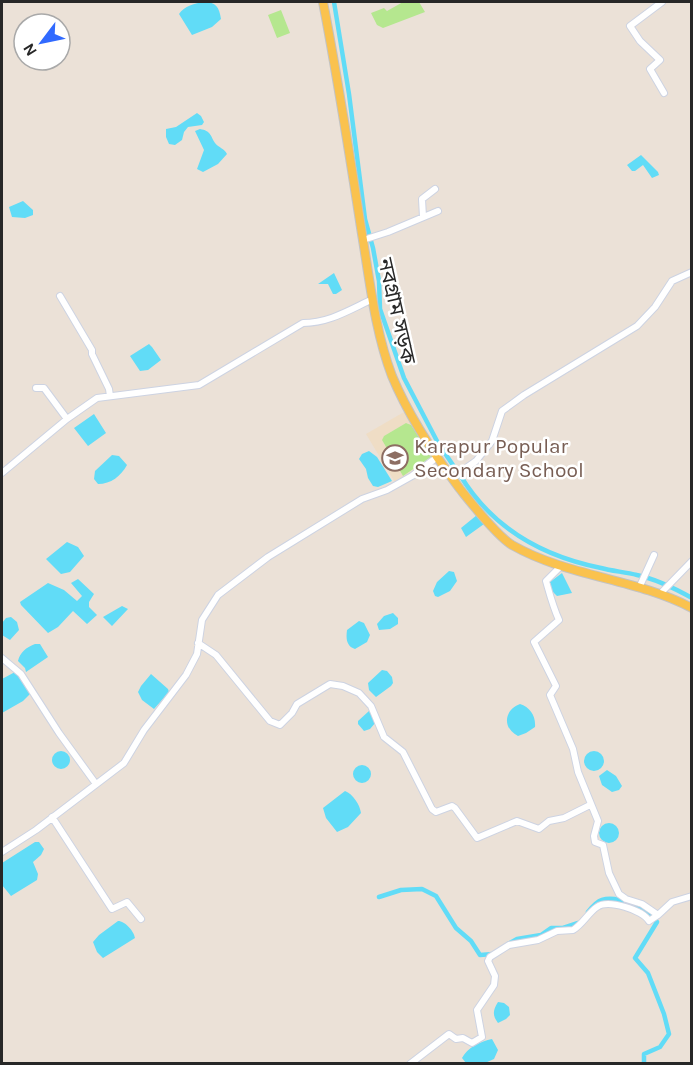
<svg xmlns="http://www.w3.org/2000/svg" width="693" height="1065" font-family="Karla,'Noto Sans Bengali',sans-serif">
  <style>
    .education { fill: #efddc5; fill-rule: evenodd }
    .green { fill: #b5e78f }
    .water { fill: #61dcf7 }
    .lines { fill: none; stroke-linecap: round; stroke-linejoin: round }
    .canal { stroke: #61dcf7; stroke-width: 4.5 }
    .minor-casing { stroke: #cdd3e2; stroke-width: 8 }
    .major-casing { stroke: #c3c3c3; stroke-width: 10 }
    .minor { stroke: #fff; stroke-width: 6 }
    .major { stroke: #fac24e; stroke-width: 8 }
    .labels { text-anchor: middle; stroke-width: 5; stroke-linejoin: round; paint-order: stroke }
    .street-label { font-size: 21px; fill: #272727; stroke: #fff }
    .education-label { font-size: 21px; fill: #785e54; stroke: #fff; text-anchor: start }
  </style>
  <rect width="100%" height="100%" fill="#ebe1d7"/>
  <!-- education -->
  <path class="education" d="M404,412L433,459L396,484L366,434ZM406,423H408L430,459L403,476L382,440L384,436Z"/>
  <!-- green -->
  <path class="green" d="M403,2H419L425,12L383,28L377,25L371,13L384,8L387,11Z
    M281,10L290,33L277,38L268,15Z
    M406,423L411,425L431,457L403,476L382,440L384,436Z"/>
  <!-- water -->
  <path class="water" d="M204,2C216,2 219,7 221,19L212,27L192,35L179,14C184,6 195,3 204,2Z
    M197,113L201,116L204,122L202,125L188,127L184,132L182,140L175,145L169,144L166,137V129L176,127Z
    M200,129C211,131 210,135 215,143C219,148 224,148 227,154L218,164L203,172L197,169L204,150L195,131Z
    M641,155L658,172L659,175L652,178L643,165L635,171H632L627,165Z
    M23,201L33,210V215L25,218L12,217L9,207Z
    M334,273L342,290L336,294H333L328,284H318Z
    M149,344L152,347L161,360L148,370L140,371L130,356Z
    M94,414L106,433L88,446L74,428Z
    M369,451L377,457L392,481L378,487L373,486L368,478L366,469L359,459L362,454Z
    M112,455L119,456L127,465C121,476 111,484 98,484L94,479L95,471Z
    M477,515L484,524L466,537L461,528Z
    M67,542L78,547L84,556L70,572L61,574L46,559Z
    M449,571L454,572L457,581L450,591L438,597L435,596L433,591L437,582Z
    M562,573L572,593L557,596L552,591L550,582Z
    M78,579L94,594L89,602V607L97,615L87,624L73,611L58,627L48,633L21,605L20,602L48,583L64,590L77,601L82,596L71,583Z
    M122,606L128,609L112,626L103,617Z
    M393,613L398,618V624L390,629L379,630L377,624L384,616Z
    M11,617L17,622L19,630L10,640L2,635V623L6,618Z
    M359,621L364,623L370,635L367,642L355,649C346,646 346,638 347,630Z
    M35,644H40L48,657L26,672L25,668L18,661C20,652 27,647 35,644Z
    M382,670L387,671L392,677L393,683L391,686L376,697L369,690L368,683Z
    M15,672L31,693L23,701L2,713V679Z
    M151,674L168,689L169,692L154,709L142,700L138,692L141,686Z
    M520,704C530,707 536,716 535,727L526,733L518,736C502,728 504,710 520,704Z
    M369,711L376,722L370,729L364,731L358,724V721Z
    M52 760a9 9 0 1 1 18 0a9 9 0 1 1-18 0Z
    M584 761a10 10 0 1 1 20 0a10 10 0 1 1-20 0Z
    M353 774a9 9 0 1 1 18 0a9 9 0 1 1-18 0Z
    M607,770L616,776L622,786L619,790L612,792L602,785L599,776Z
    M345,791C353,794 360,805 361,813L348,827L337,832L326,818L323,808Z
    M599 833a10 10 0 1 1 20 0a10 10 0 1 1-20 0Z
    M35,842H39L44,849L41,855L33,862L38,874L37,880L11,896L2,885V863Z
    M118,921C125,921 134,931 135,938L103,958L97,952L93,942L99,935Z
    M498,1002L504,1003L509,1007L510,1015L506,1019L498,1023C492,1015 493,1010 498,1002Z
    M492,1039L498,1050L494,1059L485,1063H466L462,1058C467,1048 481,1041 492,1039Z"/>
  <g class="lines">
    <!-- canal -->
    <path class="canal" d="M334,2L349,94L365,219L373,248L379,281L380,309L404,378L438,443L457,471
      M460,475C492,528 541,556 601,568C612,571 625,572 637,575C656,579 674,588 692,598
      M379,897L401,890L422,889L436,896L456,928L471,941L480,955L493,954
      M588,912C592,907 596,902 602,900C617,895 649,909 657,922L635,958L648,973L664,1014L669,1034L660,1047L644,1054V1064
      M508,944L517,939L541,935L551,928H563L578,923"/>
    <!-- minor casing -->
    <g class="minor-casing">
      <path id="minor" d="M662,2L630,26L640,41L660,60L650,69L664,93
        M423,217L422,199L435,189
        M363,240L388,232L438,211
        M60,296L92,350V354L109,389L110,396
        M36,388H44L67,419
        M2,473L67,419L97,398L199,385L303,323C329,323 349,310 373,299
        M452,478L476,461L492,441L502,411L524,395L637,326L655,307L672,281L692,272
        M560,567L546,581C550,595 553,607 559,620L534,642L556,686L550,695L573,749L578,772L598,821L594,836L595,842L603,845L609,873L619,894L626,899L642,904L658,915L672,902L692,896
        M639,588L654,555
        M660,594L692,561
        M198,643L216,655L270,721L280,725L292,713L297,704L330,684L343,686L359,693L371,706L384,737L403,752L432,809L436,812L452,806L455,808L477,838L517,821L539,829L549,821L564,818L590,805
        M2,658L21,674L59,733L96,784
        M52,817L112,909L127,902L141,919
        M2,852L36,830L124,763L144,730L186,675L197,654L202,620L218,595L268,557L362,499L387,490L412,476L436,458
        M410,1064L449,1034L456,1039L463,1038L472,1043L482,1037L477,1010L494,985L495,976L488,961L490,957L509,945L538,940L557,931L573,930C583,924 588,913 597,907C608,899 643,910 649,921L658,915"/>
    </g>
    <!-- major casing -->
    <g class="major-casing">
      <path id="major" d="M323,2C338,79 350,157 362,234C370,282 375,331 392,376C409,417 433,453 460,489C472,504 496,535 512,545C568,577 635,578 692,608"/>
    </g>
    <!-- minor -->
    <use href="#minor" class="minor"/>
    <!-- major -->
    <use href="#major" class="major"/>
  </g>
  <!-- icons -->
  <defs>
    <g id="school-ring" transform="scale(1.35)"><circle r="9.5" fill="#fff" stroke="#8d6e63" stroke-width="1.5"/><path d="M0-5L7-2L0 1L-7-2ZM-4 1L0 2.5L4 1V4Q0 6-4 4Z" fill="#8d6e63"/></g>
  </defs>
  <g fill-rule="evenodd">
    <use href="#school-ring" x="395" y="458"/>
  </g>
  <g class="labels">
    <!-- street labels -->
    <g class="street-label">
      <text transform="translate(397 311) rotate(77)" y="7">নবগ্রাম সড়ক</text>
    </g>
    <!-- education labels -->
    <g class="education-label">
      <text x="414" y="453">Karapur Popular<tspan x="414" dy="24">Secondary School</tspan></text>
    </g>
  </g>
  <!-- border -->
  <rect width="693" height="1065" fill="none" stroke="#272727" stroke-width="6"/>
  <!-- north arrow -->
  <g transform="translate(42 42) rotate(238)"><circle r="28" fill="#ffffff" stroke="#a9a9a9" stroke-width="1.5"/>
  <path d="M0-4.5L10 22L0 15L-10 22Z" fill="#316aff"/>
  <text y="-9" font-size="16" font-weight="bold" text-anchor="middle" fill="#272727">N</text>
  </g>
</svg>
